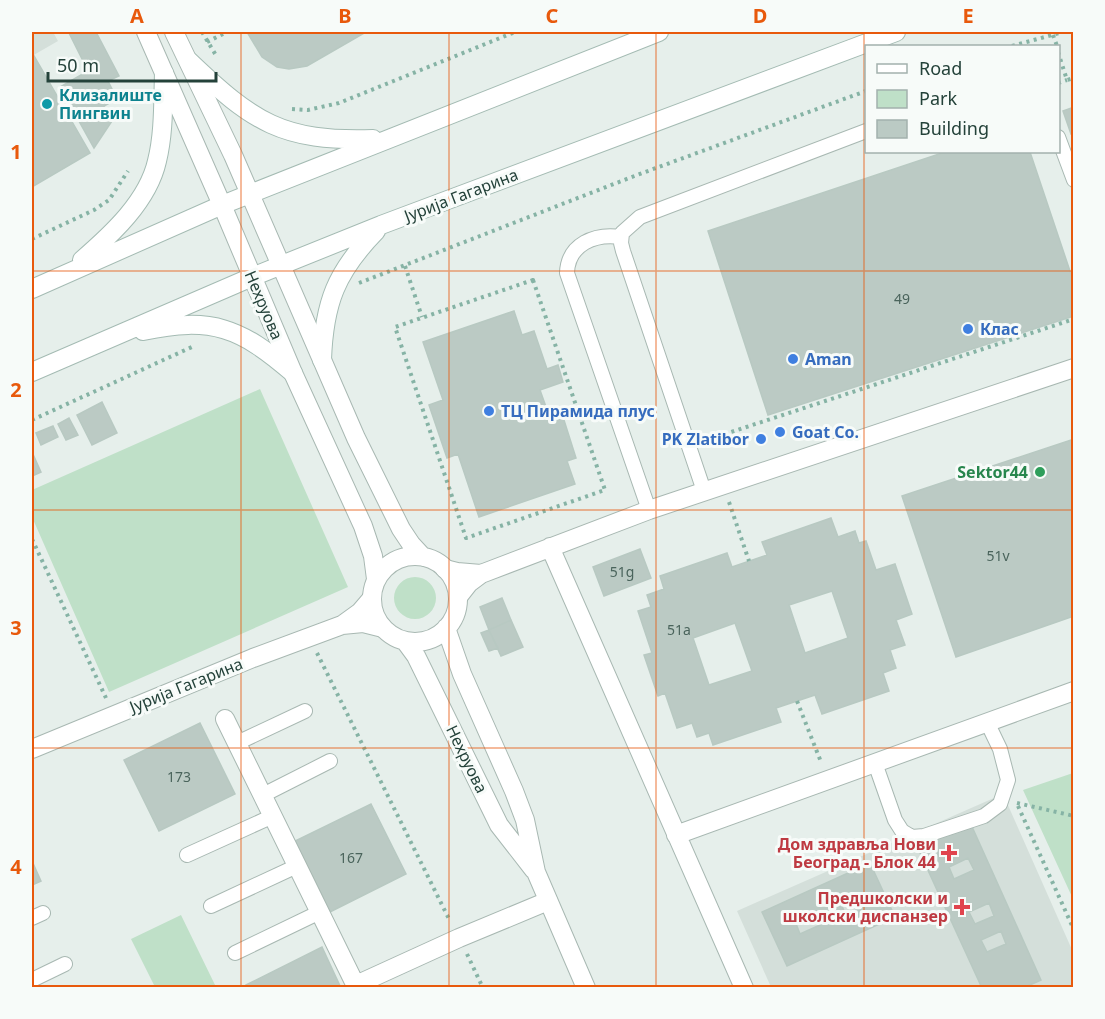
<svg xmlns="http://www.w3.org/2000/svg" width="1105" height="1019" font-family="'Noto Sans',sans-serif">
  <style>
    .built { fill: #d4dfda }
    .green { fill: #bfe0c8 }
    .building { fill: #bbcac4; stroke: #b8c9c2; stroke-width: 1.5; fill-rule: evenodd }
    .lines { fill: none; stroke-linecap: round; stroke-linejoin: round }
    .service-casing { stroke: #a8b8b2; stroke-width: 16 }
    .minor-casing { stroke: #a8b8b2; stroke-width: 20 }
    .tertiary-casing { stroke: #a8b8b2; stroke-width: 20 }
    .secondary-casing { stroke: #a4bbb3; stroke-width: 20 }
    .path { stroke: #86b3a5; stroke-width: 4; stroke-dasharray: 3 4.5; stroke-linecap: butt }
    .service { stroke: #fff; stroke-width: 14 }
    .minor { stroke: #fff; stroke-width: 18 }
    .tertiary { stroke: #fff; stroke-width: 18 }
    .secondary { stroke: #fff; stroke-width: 18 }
    .grid { fill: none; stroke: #e8590c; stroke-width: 1.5; stroke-opacity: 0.55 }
    .culture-dot { fill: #0f9aa8; stroke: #f7fbf9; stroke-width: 2 }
    .shop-dot { fill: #3f7fe0; stroke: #f7fbf9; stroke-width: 2 }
    .leisure-dot { fill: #2e9e5b; stroke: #f7fbf9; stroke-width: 2 }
    .health-dot { fill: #e0444e; stroke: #f7fbf9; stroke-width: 2 }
    .labels { text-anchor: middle; stroke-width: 6; stroke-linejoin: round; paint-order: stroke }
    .number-label { font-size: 14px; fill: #4a645c }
    .culture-label { font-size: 16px; font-weight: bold; fill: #0d838f; stroke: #f7fbf9; text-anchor: start }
    .street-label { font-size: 16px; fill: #24423a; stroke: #f7fbf9 }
    .shop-label { font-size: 16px; font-weight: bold; fill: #366cbe; stroke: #f7fbf9; text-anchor: start }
    .leisure-label { font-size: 16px; font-weight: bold; fill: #27864d; stroke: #f7fbf9; text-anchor: end }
    .health-label { font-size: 16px; font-weight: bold; fill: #be3a42; stroke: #f7fbf9; text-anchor: end }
    .neatline { fill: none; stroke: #e8590c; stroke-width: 2 }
    .grid-label { font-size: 20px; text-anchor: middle; font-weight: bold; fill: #e8590c }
  </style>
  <rect width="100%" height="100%" fill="#e6efeb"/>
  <!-- built -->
  <path class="built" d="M32,32H53L58,41L32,56Z
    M1003,794L1073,952V987H771L737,911Z"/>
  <!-- green -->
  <path class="green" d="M260,389L348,587L109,692L32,517V490Z
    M394 598a21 21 0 1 1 42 0a21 21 0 1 1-42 0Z
    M1073,773H1074L1073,899L1023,790Z
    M181,915L216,987H155L131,939Z"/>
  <!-- building -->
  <path class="building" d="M72,32H96L119,76L108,81L117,99L104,106L112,121L94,148L60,87L88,71L69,33Z
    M247,32H366L307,66L289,69L277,67L262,57Z
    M33,54L90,153L32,187V56Z
    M1074,107V133L1071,134L1063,111Z
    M945,152H1030L1074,283V316L768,415L708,231Z
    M514,311L522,335L534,331L547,369L558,365L563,382L540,390L551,421L563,417L576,458L567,461L575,484L479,517L458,454L447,458L429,405L443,400L423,342Z
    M102,402L117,433L92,445L77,415Z
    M69,418L78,435L66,440L58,424Z
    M53,426L58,437L41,445L36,433Z
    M1074,439V616L956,657L902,496Z
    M32,452L41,472L32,476Z
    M831,518L838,537L855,531L859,543L866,541L876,570L895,564L912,614L896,620L905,645L890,650L896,668L883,673L889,691L822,714L815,695L776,708L781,722L713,745L709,733L697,737L692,723L677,728L665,693L658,696L644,655L652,653L638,611L651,607L647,595L664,589L660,576L727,553L732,567L767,555L762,542ZM832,591L848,638L805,653L789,605ZM735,623L752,671L709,685L693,638Z
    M640,549L651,578L604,596L593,567Z
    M502,598L511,620L489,630L480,607Z
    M511,620L523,647L501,656L489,630Z
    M489,630L498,648L489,651L481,633Z
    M200,723L235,794L159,831L124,760Z
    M371,804L406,874L330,912L295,841Z
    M969,820L1041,980L1023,988H982L916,844ZM968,858L974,870L954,879L949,867ZM989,903L994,916L975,924L969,912ZM1001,931L1006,944L987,952L981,940Z
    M32,861L41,881L32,885Z
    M870,863L895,917L787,966L762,912ZM860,894L865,906L846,915L840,902ZM815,913L820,925L800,934L795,921Z
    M322,947L341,988H247L246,985Z"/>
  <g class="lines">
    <!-- service casing -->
    <g class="service-casing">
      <path id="service" d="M1058,137L1074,180
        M621,237C595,233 568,244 567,273L649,510
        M704,491L623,251L621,243L622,233L640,217L866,131
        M237,743L305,711
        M875,763L895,820L902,831L912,837L924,836L984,816L1000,804L1008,780L1000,749L987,722
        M263,795L330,761
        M187,855L273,816
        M211,906L297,866
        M32,918L43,913
        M235,953L320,912
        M32,980L65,964"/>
    </g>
    <!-- minor casing -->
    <g class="minor-casing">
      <path id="minor" d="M550,547L744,988
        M445,569L457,572L481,574
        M458,597L469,583L481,574L649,510L1074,368
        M342,625L360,612L372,598
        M225,719L357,988
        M32,749L253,658L342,625L363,623L383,628
        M676,835L1074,691
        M356,985L459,938L548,901"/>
    </g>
    <!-- tertiary casing -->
    <g class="tertiary-casing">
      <path id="tertiary" d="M146,32L222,205L293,373L363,526L373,556L376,579
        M174,32L233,155L356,438L401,529L411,544L423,557
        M372 599a43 43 0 1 1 86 0a43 43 0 1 1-86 0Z
        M446,628L462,674L514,791L525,820L536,872L586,988
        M405,641L416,656L499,825L534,870"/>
    </g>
    <!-- secondary casing -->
    <g class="secondary-casing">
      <path id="secondary" d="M189,61C253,122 282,142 373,139
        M82,260C112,234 148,201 157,161C164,133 163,102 164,73
        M32,289L222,205L659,32
        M143,331C212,316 241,328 293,373
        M322,360C324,303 336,272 376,231
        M32,372L252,277L381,225L896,32"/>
    </g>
    <!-- path -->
    <path class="path" d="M202,32L217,57
      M1053,35L1057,46
      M207,42L227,32
      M1012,46L1063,32
      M1058,52L1067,80L1074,78
      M1058,83L1067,80
      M292,109L308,110L339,103L515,32
      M32,239L94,210L109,200L128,171
      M405,266L422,317
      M533,280L605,490L466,538L395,327Z
      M359,283L637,175L866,91
      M32,420L194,346
      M710,439L1074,319
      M729,502L749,561
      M32,539L106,698
      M317,653L450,921
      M797,701L821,762
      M1017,803L1074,816
      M1018,806L1074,930
      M467,954L483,988"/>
    <!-- service -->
    <use href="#service" class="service"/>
    <!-- minor -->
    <use href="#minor" class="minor"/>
    <!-- tertiary -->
    <use href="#tertiary" class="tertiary"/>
    <!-- secondary -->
    <use href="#secondary" class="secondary"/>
  </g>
  <!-- grid -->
  <path class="grid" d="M241,32V988M449,32V988M656,32V988M864,32V988M32,271H1074M32,510H1074M32,748H1074"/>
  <!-- markers -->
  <circle class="culture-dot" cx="47" cy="104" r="6"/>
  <g class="shop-dot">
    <circle cx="968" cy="329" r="6"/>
    <circle cx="793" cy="359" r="6"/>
    <circle cx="489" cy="411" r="6"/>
    <circle cx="780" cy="432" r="6"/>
    <circle cx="761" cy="439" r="6"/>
  </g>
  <circle class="leisure-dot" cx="1040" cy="472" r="6"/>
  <g class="health-dot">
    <path d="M946 844h6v6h6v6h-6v6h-6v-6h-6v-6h6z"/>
    <path d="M959 898h6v6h6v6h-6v6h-6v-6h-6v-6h6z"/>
  </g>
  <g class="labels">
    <!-- number labels -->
    <g class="number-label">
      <text x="902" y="304">49</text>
      <text x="998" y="561">51v</text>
      <text x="622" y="577">51g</text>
      <text x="679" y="635">51a</text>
      <text x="179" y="782">173</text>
      <text x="351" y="863">167</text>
    </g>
    <!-- culture labels -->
    <g class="culture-label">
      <text x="59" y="101">Клизалиште<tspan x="59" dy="18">Пингвин</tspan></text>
    </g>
    <!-- street labels -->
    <g class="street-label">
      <text transform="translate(461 195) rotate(-21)" y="6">Јурија Гагарина</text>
      <text transform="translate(264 305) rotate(67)" y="6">Нехруова</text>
      <text transform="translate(186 685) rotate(-22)" y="6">Јурија Гагарина</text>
      <text transform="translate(467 759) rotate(64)" y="6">Нехруова</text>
    </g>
    <!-- shop labels -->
    <g class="shop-label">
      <text x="980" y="335">Клас</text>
      <text x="805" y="365">Aman</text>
      <text x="501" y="417">ТЦ Пирамида плус</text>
      <text x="792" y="438">Goat Co.</text>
      <text x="749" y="445" text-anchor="end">PK Zlatibor</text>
    </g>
    <!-- leisure labels -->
    <g class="leisure-label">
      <text x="1028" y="478">Sektor44</text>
    </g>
    <!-- health labels -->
    <g class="health-label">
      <text x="936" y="850">Дом здравља Нови<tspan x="936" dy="18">Београд - Блок 44</tspan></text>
      <text x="948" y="904">Предшколски и<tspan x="948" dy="18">школски диспанзер</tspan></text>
    </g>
  </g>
  <!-- border -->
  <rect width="1105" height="1019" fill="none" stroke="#f7fbf9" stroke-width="66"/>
  <!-- legend -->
  <rect x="865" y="45" width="195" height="108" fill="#f7fbf9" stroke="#a3b1ad" stroke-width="1.5"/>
  <rect x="877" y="64" width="30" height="9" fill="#ffffff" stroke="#a3b1ad" stroke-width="1.5"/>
  <text x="919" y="75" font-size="18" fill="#24423a">Road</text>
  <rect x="877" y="90" width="30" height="18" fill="#bfe0c8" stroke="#a3b1ad" stroke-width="1.5"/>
  <text x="919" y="105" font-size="18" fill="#24423a">Park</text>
  <rect x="877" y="120" width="30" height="18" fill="#bbcac4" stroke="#a3b1ad" stroke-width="1.5"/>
  <text x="919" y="135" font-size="18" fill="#24423a">Building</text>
  <!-- scale -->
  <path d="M48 72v9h168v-9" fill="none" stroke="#24423a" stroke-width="3"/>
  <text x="57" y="72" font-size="18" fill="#24423a" stroke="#f7fbf9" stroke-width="4.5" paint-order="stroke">50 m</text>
  <rect x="33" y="33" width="1039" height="953" class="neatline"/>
  <g class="grid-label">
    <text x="137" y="23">A</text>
    <text x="345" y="23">B</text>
    <text x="552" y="23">C</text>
    <text x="760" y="23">D</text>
    <text x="968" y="23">E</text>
    <text x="16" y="159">1</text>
    <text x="16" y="397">2</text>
    <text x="16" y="635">3</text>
    <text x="16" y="874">4</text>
  </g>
</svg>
